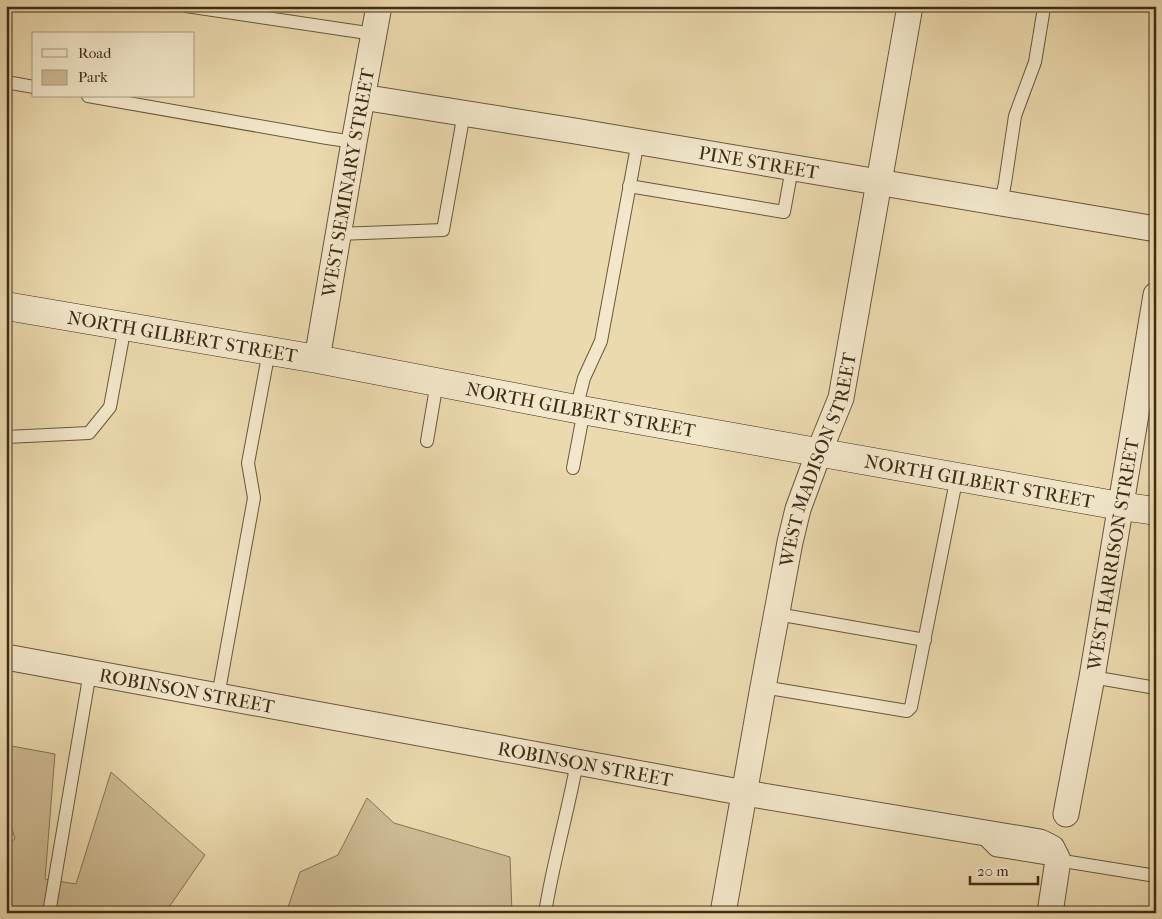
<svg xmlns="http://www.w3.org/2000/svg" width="1162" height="919" font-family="'IM FELL French Canon',serif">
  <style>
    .green { fill: #cebc94; stroke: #867456 }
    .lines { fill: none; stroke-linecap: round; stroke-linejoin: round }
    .lane-casing { stroke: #6a583d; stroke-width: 14 }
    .street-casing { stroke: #6a583d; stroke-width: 27 }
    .secondary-casing { stroke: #3f2c17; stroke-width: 29 }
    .lane { stroke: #f2e7ca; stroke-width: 12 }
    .street { stroke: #f2e7ca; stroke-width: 25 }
    .secondary { stroke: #f2e7ca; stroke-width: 28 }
    .labels { text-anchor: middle; stroke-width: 4; stroke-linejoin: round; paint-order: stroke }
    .street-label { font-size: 19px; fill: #3f2c17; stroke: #f2e7ca }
  </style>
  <rect width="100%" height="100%" fill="#ebdaae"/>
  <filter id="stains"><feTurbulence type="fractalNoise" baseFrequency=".004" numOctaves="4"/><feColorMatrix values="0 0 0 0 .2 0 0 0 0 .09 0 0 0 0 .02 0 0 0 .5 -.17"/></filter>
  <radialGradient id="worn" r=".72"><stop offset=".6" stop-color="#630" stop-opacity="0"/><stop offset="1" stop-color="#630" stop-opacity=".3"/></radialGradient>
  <!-- green -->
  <path class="green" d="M6,745L55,754L45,879L76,884L111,772L205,855L165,913H6V845L15,839L6,807Z
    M367,798L394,823L510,857L512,913H286L300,872L338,855Z"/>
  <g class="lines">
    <!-- lane casing -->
    <g class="lane-casing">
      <path id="lane" d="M186,6L374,34
        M6,82L34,87
        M88,96L327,138L354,142
        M629,186L784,212L792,168
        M1001,202L1005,183L1015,116L1035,62L1044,8
        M338,234L443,230L464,113
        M576,409L584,378L601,341L638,141
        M6,437L89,433L110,407L125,326
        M427,441L437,382
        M573,468L584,410
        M777,614L925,640
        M1092,677L1156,688
        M763,687L907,711L911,707L957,476
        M218,696L254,498L248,463L269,351
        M981,836L995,850L1156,876
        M49,913L90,672
        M545,913C553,862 568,812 577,762"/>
    </g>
    <!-- street casing -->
    <g class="street-casing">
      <g id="street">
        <path id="s1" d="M362,97L575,131L1156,229"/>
        <path id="s2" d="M317,359L354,142L379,6"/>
        <path id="s3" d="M6,657L745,793L1040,842L1052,848L1058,860L1050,913"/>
        <path id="s4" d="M1066,814L1092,677L1156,295"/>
        <path id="s5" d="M723,913L763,687L790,542L798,509L819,452L841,398L910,6"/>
      </g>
    </g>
    <!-- secondary casing -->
    <g class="secondary-casing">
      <g id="secondary">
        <path id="s6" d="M6,306L317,359L576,409L1120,506L1156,511"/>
      </g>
    </g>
    <!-- lane -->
    <use href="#lane" class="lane"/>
    <!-- street -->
    <use href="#street" class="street"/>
    <!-- secondary -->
    <use href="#secondary" class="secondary"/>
  </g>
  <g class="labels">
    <!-- street labels -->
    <g class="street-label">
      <text dy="7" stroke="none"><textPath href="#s1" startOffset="402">PINE STREET</textPath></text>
      <text dy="7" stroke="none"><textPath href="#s2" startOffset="179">WEST SEMINARY STREET</textPath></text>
      <text dy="7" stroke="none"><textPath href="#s6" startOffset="179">NORTH GILBERT STREET</textPath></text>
      <text dy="7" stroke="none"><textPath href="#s6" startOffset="584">NORTH GILBERT STREET</textPath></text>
      <text dy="7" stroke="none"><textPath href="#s5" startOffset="464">WEST MADISON STREET</textPath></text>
      <text dy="7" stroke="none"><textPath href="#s6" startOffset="989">NORTH GILBERT STREET</textPath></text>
      <text dy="7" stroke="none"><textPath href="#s4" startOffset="264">WEST HARRISON STREET</textPath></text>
      <text dy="7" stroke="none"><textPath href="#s3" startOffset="184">ROBINSON STREET</textPath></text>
      <text dy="7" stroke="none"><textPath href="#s3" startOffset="589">ROBINSON STREET</textPath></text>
    </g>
  </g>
  <!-- margin -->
  <rect width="1162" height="919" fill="none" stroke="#ebdaae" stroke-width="25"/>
  <rect x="8" y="8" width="1147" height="904" fill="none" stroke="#3f2c17" stroke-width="2.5"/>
  <rect x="12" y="12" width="1137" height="894" fill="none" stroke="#3f2c17"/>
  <!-- legend -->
  <rect x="32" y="32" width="162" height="65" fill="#f2e7ca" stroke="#aa9c82"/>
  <rect x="42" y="49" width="25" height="8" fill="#f2e7ca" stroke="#aa9c82"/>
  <text x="78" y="58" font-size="15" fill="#3f2c17">Road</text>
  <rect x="42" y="70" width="25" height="15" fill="#cebc94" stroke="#aa9c82"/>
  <text x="78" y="82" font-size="15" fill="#3f2c17">Park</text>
  <!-- scale -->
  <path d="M970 876v8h68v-8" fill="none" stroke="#3f2c17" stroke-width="2.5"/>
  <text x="977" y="876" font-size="15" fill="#3f2c17" stroke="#f2e7ca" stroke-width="4" paint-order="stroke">20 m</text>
  <rect width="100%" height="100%" filter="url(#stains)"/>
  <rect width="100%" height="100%" fill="url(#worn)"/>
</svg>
